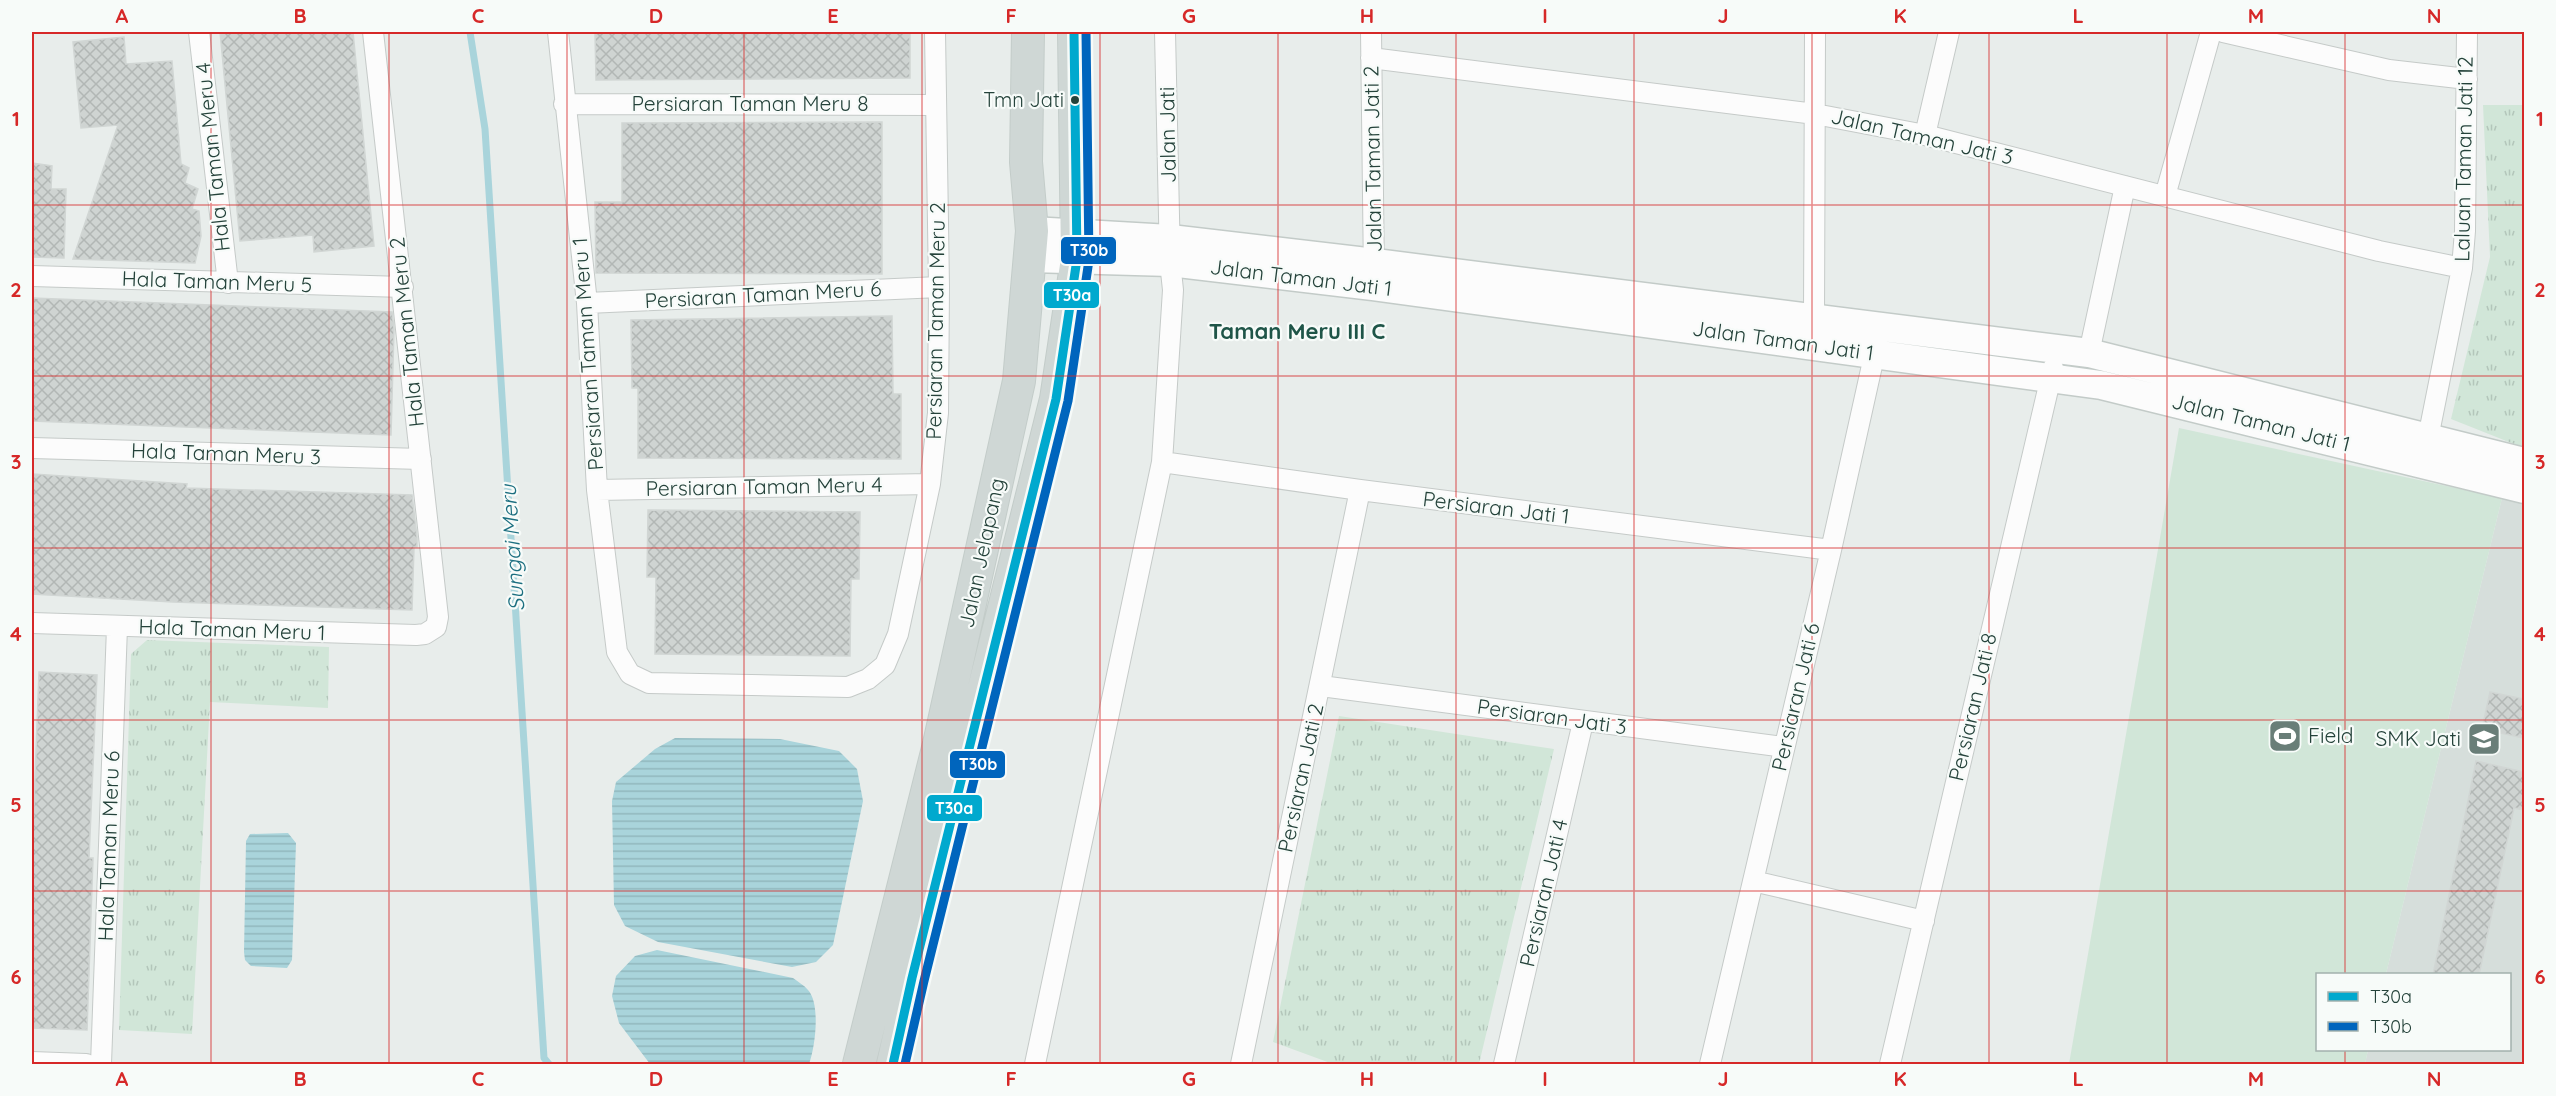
<svg xmlns="http://www.w3.org/2000/svg" width="2556" height="1096" font-family="Quicksand,sans-serif">
  <style>
    .built { fill: #d6dedb }
    .grass { fill: #d1e6d8 }
    .park { fill: url(#park-tufts) }
    .water { fill: url(#water-rules) }
    .lines { fill: none; stroke-linecap: round; stroke-linejoin: round }
    .stream { stroke: #a9d4db; stroke-width: 7 }
    .building { fill: url(#building-cross-hatch); stroke: #d1d6d4; stroke-width: 1.5 }
    .street-casing { stroke: #c5cac8; stroke-width: 22 }
    .secondary-casing { stroke: #c3cbc8; stroke-width: 31 }
    .primary-casing { stroke: #c3ccc9; stroke-width: 34 }
    .street { stroke: #fcfcfc; stroke-width: 20 }
    .secondary { stroke: #fcfcfc; stroke-width: 28 }
    .primary { stroke: #cfd7d5; stroke-width: 32 }
    .bus-1-casing { stroke: #f7fbf9; stroke-width: 14 }
    .bus-2-casing { stroke: #f7fbf9; stroke-width: 14 }
    .bus-1 { stroke: #00a9ce; stroke-width: 9 }
    .bus-2 { stroke: #0065bd; stroke-width: 9 }
    .grid { fill: none; stroke: #d62828; stroke-width: 1.5; stroke-opacity: 0.55 }
    .bus-dot { fill: #24423a; stroke: #f7fbf9; stroke-width: 2 }
    .labels { text-anchor: middle; stroke-width: 4.5; stroke-linejoin: round; paint-order: stroke }
    .bus-label { font-size: 20px; fill: #24423a; stroke: #f7fbf9; text-anchor: end }
    .street-label { font-size: 21px; fill: #24423a; stroke: #f7fbf9 }
    .poi-label { font-size: 21px; fill: #24423a; stroke: #f7fbf9; text-anchor: start }
    .neighbourhood-label { font-size: 22px; font-weight: bold; fill: #1f5548; stroke: #f7fbf9 }
    .water-label { font-size: 22px; font-style: italic; fill: #1c6f80; stroke: #f7fbf9 }
    .line-badge { stroke: #f7fbf9; stroke-width: 2 }
    .badge-label { font-size: 16px; text-anchor: middle; font-weight: bold; fill: #fff }
    .neatline { fill: none; stroke: #d62828; stroke-width: 2 }
    .grid-label { font-size: 20px; text-anchor: middle; font-weight: bold; fill: #d62828 }
  </style>
  <defs>
    <pattern id="park-tufts" width="24" height="20" patternUnits="userSpaceOnUse" patternTransform="scale(1.5)"><rect width="24" height="20" fill="#d1e6d8"/><path d="M3 7l-1-3M5 7V3M7 7l1-3M15 17l-1-3M17 17v-4M19 17l1-3" fill="none" stroke="#b3c6ba"/></pattern>
    <pattern id="water-rules" width="6" height="5" patternUnits="userSpaceOnUse" patternTransform="scale(1.5)"><rect width="6" height="5" fill="#a9d4db"/><path d="M0 2.5h6" fill="none" stroke="#91b7bd"/></pattern>
    <pattern id="building-cross-hatch" width="8" height="8" patternUnits="userSpaceOnUse" patternTransform="scale(1.5)"><rect width="8" height="8" fill="#cfd4d2"/><path d="M0 0l8 8M0 8l8-8" fill="none" stroke="#b2b7b5"/></pattern>
  </defs>
  <rect width="100%" height="100%" fill="#e8edeb"/>
  <!-- built -->
  <path class="built" d="M2502,498L2524,503V1064H2365L2368,1050H2510V974H2386Z"/>
  <!-- grass -->
  <path class="grass" d="M2179,428L2502,498L2386,974H2318V1050H2368L2365,1064H2069Z"/>
  <!-- park -->
  <path class="park" d="M2483,105H2524V448L2451,419L2490,257Z
    M147,640L329,647L328,708L210,702L192,1034L119,1030L131,654Z
    M1339,716L1554,749L1479,1064H1333L1273,1042Z"/>
  <!-- water -->
  <path class="water" d="M675,738L780,739L839,751L857,769L863,801L833,945L816,962L792,967L658,942L625,926L614,905L612,801L616,782L655,749Z
    M288,833L296,843L292,960L287,968L251,966L245,960L244,952L246,841L250,834Z
    M657,950L793,978C798,982 804,985 808,990C821,1004 815,1048 809,1064H650L619,1023L612,996L616,976L635,956Z"/>
  <g class="lines">
    <!-- stream -->
    <path class="stream" d="M470,32L485,129L544,1058L549,1064"/>
  </g>
  <!-- building -->
  <path class="building" d="M220,32H353L374,246L314,252L313,235L240,241Z
    M595,32H910V78L596,80Z
    M124,37L126,64L172,61L181,164L189,168L185,183L198,189L192,209L199,211L201,236L195,263L73,259L118,125L81,128L73,42Z
    M882,122V274L596,273L595,202H622V123Z
    M32,163L52,166L51,189H66L64,258L32,257Z
    M32,298L392,312L394,329L391,435L32,421Z
    M892,316L893,394H901V459L638,458V388H632L631,320Z
    M32,474L187,484L186,488L412,495L417,537V547H414L412,610L173,602L32,594Z
    M648,510L860,512L859,579H851L850,656L655,654L656,577H647Z
    M39,672L97,675L89,858H93L87,1030L32,1028V856Z
    M2490,692L2524,699V738L2482,729Z
    M2476,761L2524,772V810L2514,808L2479,975H2433Z"/>
  <g class="lines">
    <!-- street casing -->
    <g class="street-casing">
      <path id="street" d="M199,32L228,283
        M558,32L587,303L597,490L617,652L630,674L649,683L848,687L868,679L885,665L898,634L930,484L938,413L939,287L935,32
        M1371,32L1374,275
        M2223,32L2389,70L2467,79
        M1371,58L1815,114L1925,135L2379,251L2462,268
        M564,104L936,105
        M1925,135L1949,32
        M2165,196L2211,32
        M32,276L403,287
        M587,303L939,287
        M1814,319L1815,32
        M2089,353L2125,186
        M32,448L421,459
        M2426,448L2462,268L2465,231L2467,32
        M1162,462L1360,490L1831,550
        M597,490L930,484
        M32,623L416,635L425,634L436,627L438,617L373,32
        M1321,686L1784,747
        M1753,881L1924,921
        M32,1062L86,1064
        M101,1064L117,627
        M1035,1064L1162,462L1173,290L1170,262L1165,32
        M1241,1064L1360,490
        M1504,1064L1583,722
        M1710,1064L1831,550L1877,343
        M1890,1064L2053,368"/>
    </g>
    <!-- secondary casing -->
    <g class="secondary-casing">
      <path id="secondary" d="M1032,231L1170,239L1375,263L2089,353L2524,462
        M1031,258L1170,262L1373,286L2101,385L2524,489"/>
    </g>
    <!-- primary casing -->
    <g class="primary-casing">
      <path id="primary" d="M859,1064L939,744L1019,381L1032,231L1026,162L1028,32
        M893,1064L912,978L1056,399L1077,259L1074,32"/>
    </g>
    <!-- street -->
    <use href="#street" class="street"/>
    <!-- secondary -->
    <use href="#secondary" class="secondary"/>
    <!-- primary -->
    <use href="#primary" class="primary"/>
    <!-- bus-1 casing -->
    <g class="bus-1-casing">
      <path id="bus-1" d="M893,1064L912,978L1056,399L1077,259L1074,32"/>
    </g>
    <!-- bus-2 casing -->
    <g class="bus-2-casing">
      <path id="bus-2" d="M905,1064L924,981L1068,401L1089,260L1086,32"/>
    </g>
    <!-- bus-1 -->
    <use href="#bus-1" class="bus-1"/>
    <!-- bus-2 -->
    <use href="#bus-2" class="bus-2"/>
  </g>
  <!-- grid -->
  <path class="grid" d="M211,32V1064M389,32V1064M567,32V1064M744,32V1064M922,32V1064M1100,32V1064M1278,32V1064M1456,32V1064M1634,32V1064M1812,32V1064M1989,32V1064M2167,32V1064M2345,32V974M32,205H2524M32,376H2524M32,548H2524M32,720H2524M32,891H2524M2345,1050V1064"/>
  <!-- icons -->
  <defs>
    <g id="stadium-square" transform="scale(1.725)"><rect x="-9" y="-9" width="18" height="18" rx="4" fill="#697e78" stroke="#f7fbf9"/><path d="M0-5a6.5 5 0 1 0 0 10a6.5 5 0 1 0 0-10ZM-3.5-1.8h7v3.6h-7Z" fill="#fff"/></g>
    <g id="school-square" transform="scale(1.725)"><rect x="-9" y="-9" width="18" height="18" rx="4" fill="#697e78" stroke="#f7fbf9"/><path d="M0-5L7-2L0 1L-7-2ZM-4 1L0 2.5L4 1V4Q0 6-4 4Z" fill="#fff"/></g>
  </defs>
  <g fill-rule="evenodd">
    <use href="#stadium-square" x="2285" y="736"/>
    <use href="#school-square" x="2484" y="739"/>
  </g>
  <!-- markers -->
  <circle class="bus-dot" cx="1075" cy="100" r="5"/>
  <g class="labels">
    <!-- bus labels -->
    <g class="bus-label">
      <text x="1064" y="107">Tmn Jati</text>
    </g>
    <!-- street labels -->
    <g class="street-label">
      <text x="750" y="111">Persiaran Taman Meru 8</text>
      <text transform="translate(1168 135) rotate(-91)" y="7">Jalan Jati</text>
      <text transform="translate(1922 137) rotate(13)" y="7">Jalan Taman Jati 3</text>
      <text transform="translate(213 157) rotate(-96)" y="7">Hala Taman Meru 4</text>
      <text transform="translate(1373 159) rotate(-91)" y="7">Jalan Taman Jati 2</text>
      <text transform="translate(2464 159) rotate(-89)" y="7">Laluan Taman Jati 12</text>
      <text transform="translate(1301 278) rotate(7)" y="7">Jalan Taman Jati 1</text>
      <text transform="translate(217 282) rotate(2)" y="7">Hala Taman Meru 5</text>
      <text transform="translate(763 295) rotate(-3)" y="7">Persiaran Taman Meru 6</text>
      <text transform="translate(936 321) rotate(-89)" y="7">Persiaran Taman Meru 2</text>
      <text transform="translate(407 332) rotate(-96)" y="7">Hala Taman Meru 2</text>
      <text transform="translate(1783 341) rotate(8)" y="7">Jalan Taman Jati 1</text>
      <text transform="translate(588 354) rotate(-94)" y="7">Persiaran Taman Meru 1</text>
      <text transform="translate(2261 423) rotate(14)" y="7">Jalan Taman Jati 1</text>
      <text transform="translate(226 454) rotate(2)" y="7">Hala Taman Meru 3</text>
      <text transform="translate(764 487) rotate(-1)" y="7">Persiaran Taman Meru 4</text>
      <text transform="translate(1496 508) rotate(7)" y="7">Persiaran Jati 1</text>
      <text transform="translate(982 553) rotate(-78)" y="7">Jalan Jelapang</text>
      <text transform="translate(232 630) rotate(2)" y="7">Hala Taman Meru 1</text>
      <text transform="translate(1796 697) rotate(-77)" y="7">Persiaran Jati 6</text>
      <text transform="translate(1973 707) rotate(-77)" y="7">Persiaran Jati 8</text>
      <text transform="translate(1552 717) rotate(8)" y="7">Persiaran Jati 3</text>
      <text transform="translate(1301 778) rotate(-78)" y="7">Persiaran Jati 2</text>
      <text transform="translate(109 846) rotate(-88)" y="7">Hala Taman Meru 6</text>
      <text transform="translate(1544 893) rotate(-77)" y="7">Persiaran Jati 4</text>
    </g>
    <!-- poi labels -->
    <g class="poi-label">
      <text x="2308" y="743">Field</text>
      <text x="2461" y="746" text-anchor="end">SMK Jati</text>
    </g>
    <!-- neighbourhood labels -->
    <g class="neighbourhood-label">
      <text x="1297" y="339">Taman Meru III C</text>
    </g>
    <!-- water labels -->
    <g class="water-label">
      <text transform="translate(512 548) rotate(-94)" y="8">Sungai Meru</text>
    </g>
  </g>
  <g class="line-badge">
    <rect x="1060" y="236" width="57" height="29" rx="6" fill="#0065bd"/>
    <rect x="1043" y="281" width="57" height="28" rx="6" fill="#00a9ce"/>
    <rect x="949" y="750" width="57" height="29" rx="6" fill="#0065bd"/>
    <rect x="926" y="794" width="57" height="28" rx="6" fill="#00a9ce"/>
  </g>
  <g class="badge-label">
    <text x="1089" y="256">T30b</text>
    <text x="1072" y="301">T30a</text>
    <text x="978" y="770">T30b</text>
    <text x="954" y="814">T30a</text>
  </g>
  <!-- border -->
  <rect width="2556" height="1096" fill="none" stroke="#f7fbf9" stroke-width="66"/>
  <!-- legend -->
  <rect x="2316" y="973" width="195" height="78" fill="#f7fbf9" stroke="#a3b1ad" stroke-width="1.5"/>
  <rect x="2328" y="992" width="30" height="9" fill="#00a9ce" stroke="#a3b1ad" stroke-width="1.5"/>
  <text x="2370" y="1003" font-size="18" fill="#24423a">T30a</text>
  <rect x="2328" y="1022" width="30" height="9" fill="#0065bd" stroke="#a3b1ad" stroke-width="1.5"/>
  <text x="2370" y="1033" font-size="18" fill="#24423a">T30b</text>
  <rect x="33" y="33" width="2490" height="1030" class="neatline"/>
  <g class="grid-label">
    <text x="122" y="23">A</text>
    <text x="300" y="23">B</text>
    <text x="478" y="23">C</text>
    <text x="656" y="23">D</text>
    <text x="833" y="23">E</text>
    <text x="1011" y="23">F</text>
    <text x="1189" y="23">G</text>
    <text x="1367" y="23">H</text>
    <text x="1545" y="23">I</text>
    <text x="1723" y="23">J</text>
    <text x="1900" y="23">K</text>
    <text x="2078" y="23">L</text>
    <text x="2256" y="23">M</text>
    <text x="2434" y="23">N</text>
    <text x="16" y="126">1</text>
    <text x="2540" y="126">1</text>
    <text x="16" y="297">2</text>
    <text x="2540" y="297">2</text>
    <text x="16" y="469">3</text>
    <text x="2540" y="469">3</text>
    <text x="16" y="641">4</text>
    <text x="2540" y="641">4</text>
    <text x="16" y="812">5</text>
    <text x="2540" y="812">5</text>
    <text x="16" y="984">6</text>
    <text x="2540" y="984">6</text>
    <text x="122" y="1086">A</text>
    <text x="300" y="1086">B</text>
    <text x="478" y="1086">C</text>
    <text x="656" y="1086">D</text>
    <text x="833" y="1086">E</text>
    <text x="1011" y="1086">F</text>
    <text x="1189" y="1086">G</text>
    <text x="1367" y="1086">H</text>
    <text x="1545" y="1086">I</text>
    <text x="1723" y="1086">J</text>
    <text x="1900" y="1086">K</text>
    <text x="2078" y="1086">L</text>
    <text x="2256" y="1086">M</text>
    <text x="2434" y="1086">N</text>
  </g>
</svg>
